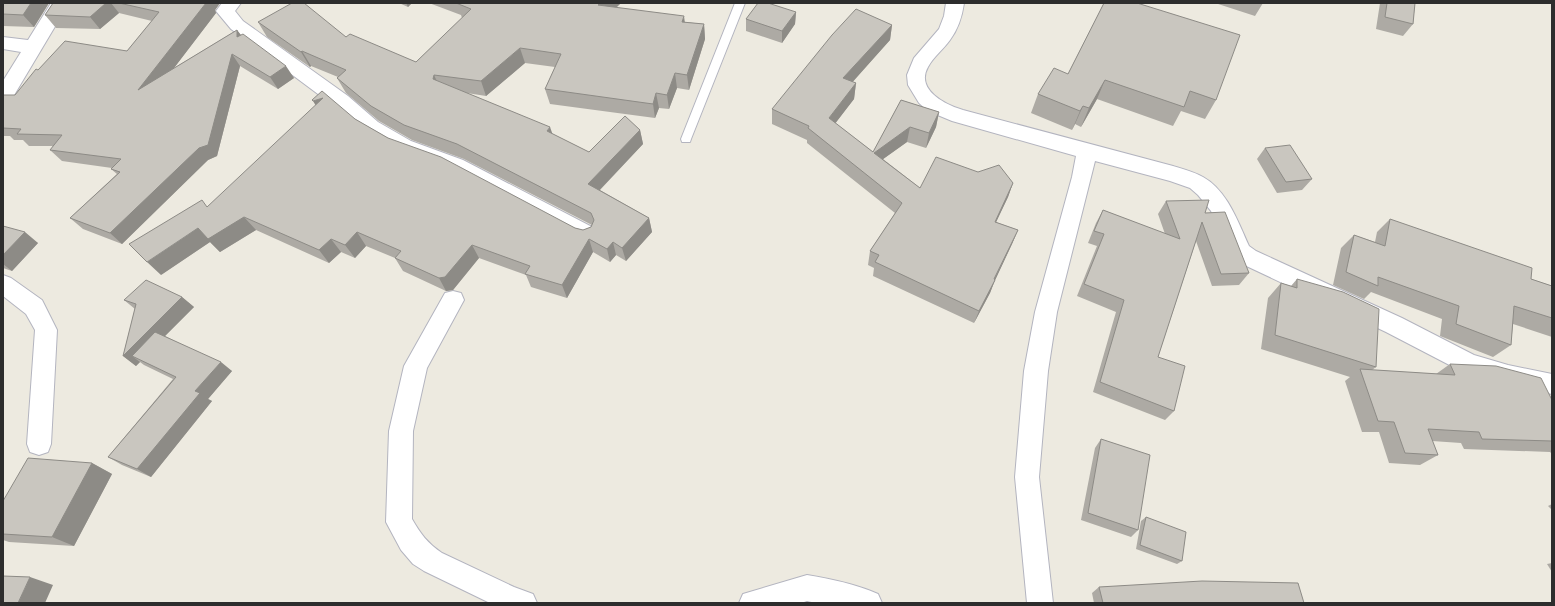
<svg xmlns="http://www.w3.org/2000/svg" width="1555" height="606" font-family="Overpass,sans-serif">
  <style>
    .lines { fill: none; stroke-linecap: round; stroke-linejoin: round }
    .service-casing { stroke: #b3b4bf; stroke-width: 2 }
    .minor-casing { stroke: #b3b4bf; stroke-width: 2 }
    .service { fill: #fff; fill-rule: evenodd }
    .minor { fill: #fff; fill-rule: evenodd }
    .wall { fill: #adaaa4 }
    .shaded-wall { fill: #8d8b86 }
    .building { fill: #c9c6bf; stroke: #8d8b86 }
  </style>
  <rect width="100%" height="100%" fill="#edeae0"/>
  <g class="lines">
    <!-- service casing -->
    <g class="service-casing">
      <path id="service" d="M735,3H745L691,139L690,142H682L681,139Z"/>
    </g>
    <!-- minor casing -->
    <g class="minor-casing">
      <path id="minor" d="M51,3H69L10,102L3,104V81L21,52L3,49V37L28,40Z
        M222,3H241L235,11L243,21L348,96L378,122L411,141L463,160L594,228L597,234L594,240L587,242L580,240L449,170L397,151L364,132L334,106L231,29L216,11Z
        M946,3H964C962,17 958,29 950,40C943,50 933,57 928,67C915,90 946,105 963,110L1173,166C1183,169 1194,172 1203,177C1227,190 1238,222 1249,246L1256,251L1402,318L1474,355L1508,365L1552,374V394L1508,385L1461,371L1386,332L1240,263L1234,258L1211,211L1198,195L1190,188L1170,181L1095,161L1057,312L1048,371L1039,477L1053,603H1027L1015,477L1024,371L1035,312L1072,177L1076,156L952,121L928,111L919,103L908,85L907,75L914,58L939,29L944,16Z
        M3,275L11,278L42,300L57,330L51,444L48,452L39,455L30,452L27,444L35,330L26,314L3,296Z
        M453,291L461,293L464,300L427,368L413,431L412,519C420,533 428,544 442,553L514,587L533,594L537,603H490L424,571L413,564L401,550L386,522L389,431L404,366L445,293Z
        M807,575C831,579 856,584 878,594L882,603H816L807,601L801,603H739L743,594Z"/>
    </g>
    <!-- service -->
    <use href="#service" class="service"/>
    <!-- minor -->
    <use href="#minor" class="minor"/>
  </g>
  <!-- wall -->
  <path class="wall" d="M3,3H49L34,27L3,26Z
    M53,3H220L215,10L216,13L174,68L237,30L241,35L294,78L278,89L240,66L217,156L208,160L122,244L83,229L70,218L117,174L111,169L112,168L62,161L50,150L53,146H29L23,140H14L10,136H3V95H15L38,70L127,51L152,21L119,13L100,29L56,28L45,15Z
    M399,3H412L408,7Z
    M429,3H621L616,8L685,22L704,24L705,39L689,90L677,88L669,109L659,108L655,118L550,104L545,89L555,67L525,63L486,96L467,93L589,152L640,130L643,144L600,190L649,218L652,232L626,261L616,255L610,262L593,252L567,298L531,287L526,275L479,258L453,290L446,291L403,271L395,258L366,246L355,258L341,252L329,263L256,230L220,252L210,242L161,275L208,207L355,119L388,138L575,228L583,230L591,227L592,225L464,159L412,140L379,121L346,93L337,78L338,77L311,66L310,67L267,37L258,22L346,37L416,62L462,18L461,15Z
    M1104,3L1216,100L1205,119L1181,111L1173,126L1097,99L1081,127L1075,124L1072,130L1031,113L1038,94L1068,74Z
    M1215,3H1263L1255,16Z
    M1380,3H1415L1413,24L1403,36L1376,29Z
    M796,12L795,24L782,43L746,31V19Z
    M892,25L890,40L852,82L856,83L854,99L835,123L873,152L901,100L939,112L936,127L926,148L907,142L883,159L920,188L978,172L1013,183L1008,197L996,222L1018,230L1012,244L995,280L990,293L974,323L873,276L874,268L868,265L870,251L895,213L807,143V140L772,124V109Z
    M1265,148L1312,179L1302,190L1277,193L1257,159Z
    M1166,201L1205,213L1249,273L1239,285L1212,286L1196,241L1158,357L1174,411L1165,420L1093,392L1116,312L1077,296L1097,246L1088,243L1096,223L1103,210L1165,234L1158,214Z
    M1390,219L1531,279L1552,286V337L1513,324L1511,345L1493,357L1440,336L1442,319L1371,292L1364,299L1333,285L1341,248L1354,235L1375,242L1377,232Z
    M3,226L38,243L12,271L3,268Z
    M1297,279L1376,367L1372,370L1436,374L1450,364L1552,400V454L1550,452L1464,449L1461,443L1432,441L1438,455L1420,465L1389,463L1379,432H1362L1345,381L1350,377L1261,349L1268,298L1281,283L1291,286Z
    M182,297L194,307L165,336L232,371L208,399L212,401L151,477L122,465L108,457L173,379L144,365L140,362L136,366L123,356L135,309L124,300Z
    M1101,439L1138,530L1131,537L1081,520L1095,448Z
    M92,463L112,474L74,546L9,542L3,540V501Z
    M1552,504V510L1548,506Z
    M1146,517L1182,561L1177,564L1136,549L1141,521Z
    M1552,563V572L1547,564Z
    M1099,587L1304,603H1094L1092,593Z"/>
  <!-- shaded-wall -->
  <path class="shaded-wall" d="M31,3H49L34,27L23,15Z
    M106,3H111L119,13L100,29L90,17Z
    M206,3H220L215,10L216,13L148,102L138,90Z
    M406,3H412L408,7Z
    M601,3H621L601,21L598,5Z
    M796,12L795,24L782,43V31Z
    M684,16L686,31L682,22Z
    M704,24L705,39L689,90L687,75Z
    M892,25L890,40L842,94L843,78Z
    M237,30L246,42L237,37Z
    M520,48L525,63L486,96L481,81Z
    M302,51L311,66L310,67L301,52Z
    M232,54L240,66L217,156L208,160L122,244L110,233Z
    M286,66L294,78L278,89L270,77Z
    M675,73L677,88L669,109L667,95Z
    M434,75L441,90L433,79Z
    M1105,80L1097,99L1081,127L1089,108Z
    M856,83L854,99L828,133L829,118Z
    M656,93L659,108L655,118L653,104Z
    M323,98L322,116L313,101Z
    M1083,106L1075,124L1072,130L1080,111Z
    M939,112L936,127L926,148L929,133Z
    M550,127L555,141L547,131Z
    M910,127L907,142L872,167L874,153Z
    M640,130L643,144L592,198L588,184Z
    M1013,183L1008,197L990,235L995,222Z
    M244,217L256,230L220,252L210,242L161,275L147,262L198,228Z
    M649,218L652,232L626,261L622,248Z
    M1018,230L1012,244L991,289L995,280L990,293L974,323L979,311Z
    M25,232L38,243L12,271L3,264V255Z
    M357,232L366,246L355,258L345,245Z
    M331,239L341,252L329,263L319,250Z
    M589,239L593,252L567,298L562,285Z
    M613,242L616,255L610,262L607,249Z
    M472,245L479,258L453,290L446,291L439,278Z
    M182,297L194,307L141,360L132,356L140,362L136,366L123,356Z
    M221,362L232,371L208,399L212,401L151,477L137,469L195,391Z
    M92,463L112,474L74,546L52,537Z
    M30,577L53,585L45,603H18Z"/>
  <!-- building -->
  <path class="building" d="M3,3H31L23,15L3,14Z
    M53,3H106L90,17L45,15Z
    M119,3H206L138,90L237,30V37L243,34L286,66L270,77L232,54L208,145L199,148L110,233L70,218L120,172L111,169L121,159L50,150L62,135L17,134L21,129L3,128V95H15L36,69L38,70L65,41L127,51L159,12Z
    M292,3H304L346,37L350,34L416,62L471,9L456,3H601L598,5L684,16L682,22L704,24L687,75L675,73L667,95L656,93L653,104L545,89L561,54L520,48L481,81L434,75L433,79L550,127L547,131L589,152L625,116L640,130L588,184L649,218L622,248L613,242L607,249L589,239L562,285L525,274L530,266L472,245L445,277L439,278L395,258L401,251L357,232L345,245L331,239L319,250L244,217L208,239L198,228L147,262L129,244L202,200L207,207L323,98L313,101L312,100L322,91L355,119L388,138L441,157L575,228L583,230L591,227L594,220L591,213L457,144L404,125L371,106L337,78L346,70L302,51L301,52L258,22Z
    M758,3H768L796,12L782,31L746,19Z
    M1104,3H1137L1240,35L1216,100L1190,91L1184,107L1105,80L1089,108L1083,106L1080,111L1038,94L1054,68L1068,74Z
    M1387,3H1415L1413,24L1385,17Z
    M856,9L892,25L843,78L856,83L829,118L873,152L901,100L939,112L929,133L910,127L874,153L920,188L936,157L978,172L999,165L1013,183L995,222L1018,230L994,279L995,280L979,311L875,262L879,255L870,251L902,203L808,128L809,126L772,109L832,35Z
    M1290,145L1312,179L1286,182L1265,148Z
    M1209,200L1205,213L1225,212L1249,273L1221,274L1202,222L1158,357L1185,366L1174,411L1100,382L1124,300L1084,284L1104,234L1094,231L1103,210L1180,239L1166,201Z
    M1390,219L1532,268L1531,279L1552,286V318L1514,306L1511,345L1456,324L1459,306L1378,277V286L1346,272L1354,235L1385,246Z
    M3,226L25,232L3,255Z
    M1297,279L1343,292L1379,309L1376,367L1275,335L1281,283L1297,288Z
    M146,280L182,297L123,356L136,304L124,300Z
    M155,332L221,362L195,391L200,393L137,469L108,457L176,377L132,356Z
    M1450,364L1496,366L1541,378L1552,400V441L1482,439L1479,432L1428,429L1438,455L1405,453L1394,422L1378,421L1360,369L1455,375Z
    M1101,439L1150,455L1138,530L1088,513Z
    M28,458L92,463L52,537L3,534V501Z
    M1146,517L1186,532L1182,561L1140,545Z
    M3,576L30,577L18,603H3Z
    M1202,581L1298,583L1304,603H1103L1099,587Z"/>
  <!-- border -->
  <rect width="1555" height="606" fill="none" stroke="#2d2d2d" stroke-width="8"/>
</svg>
